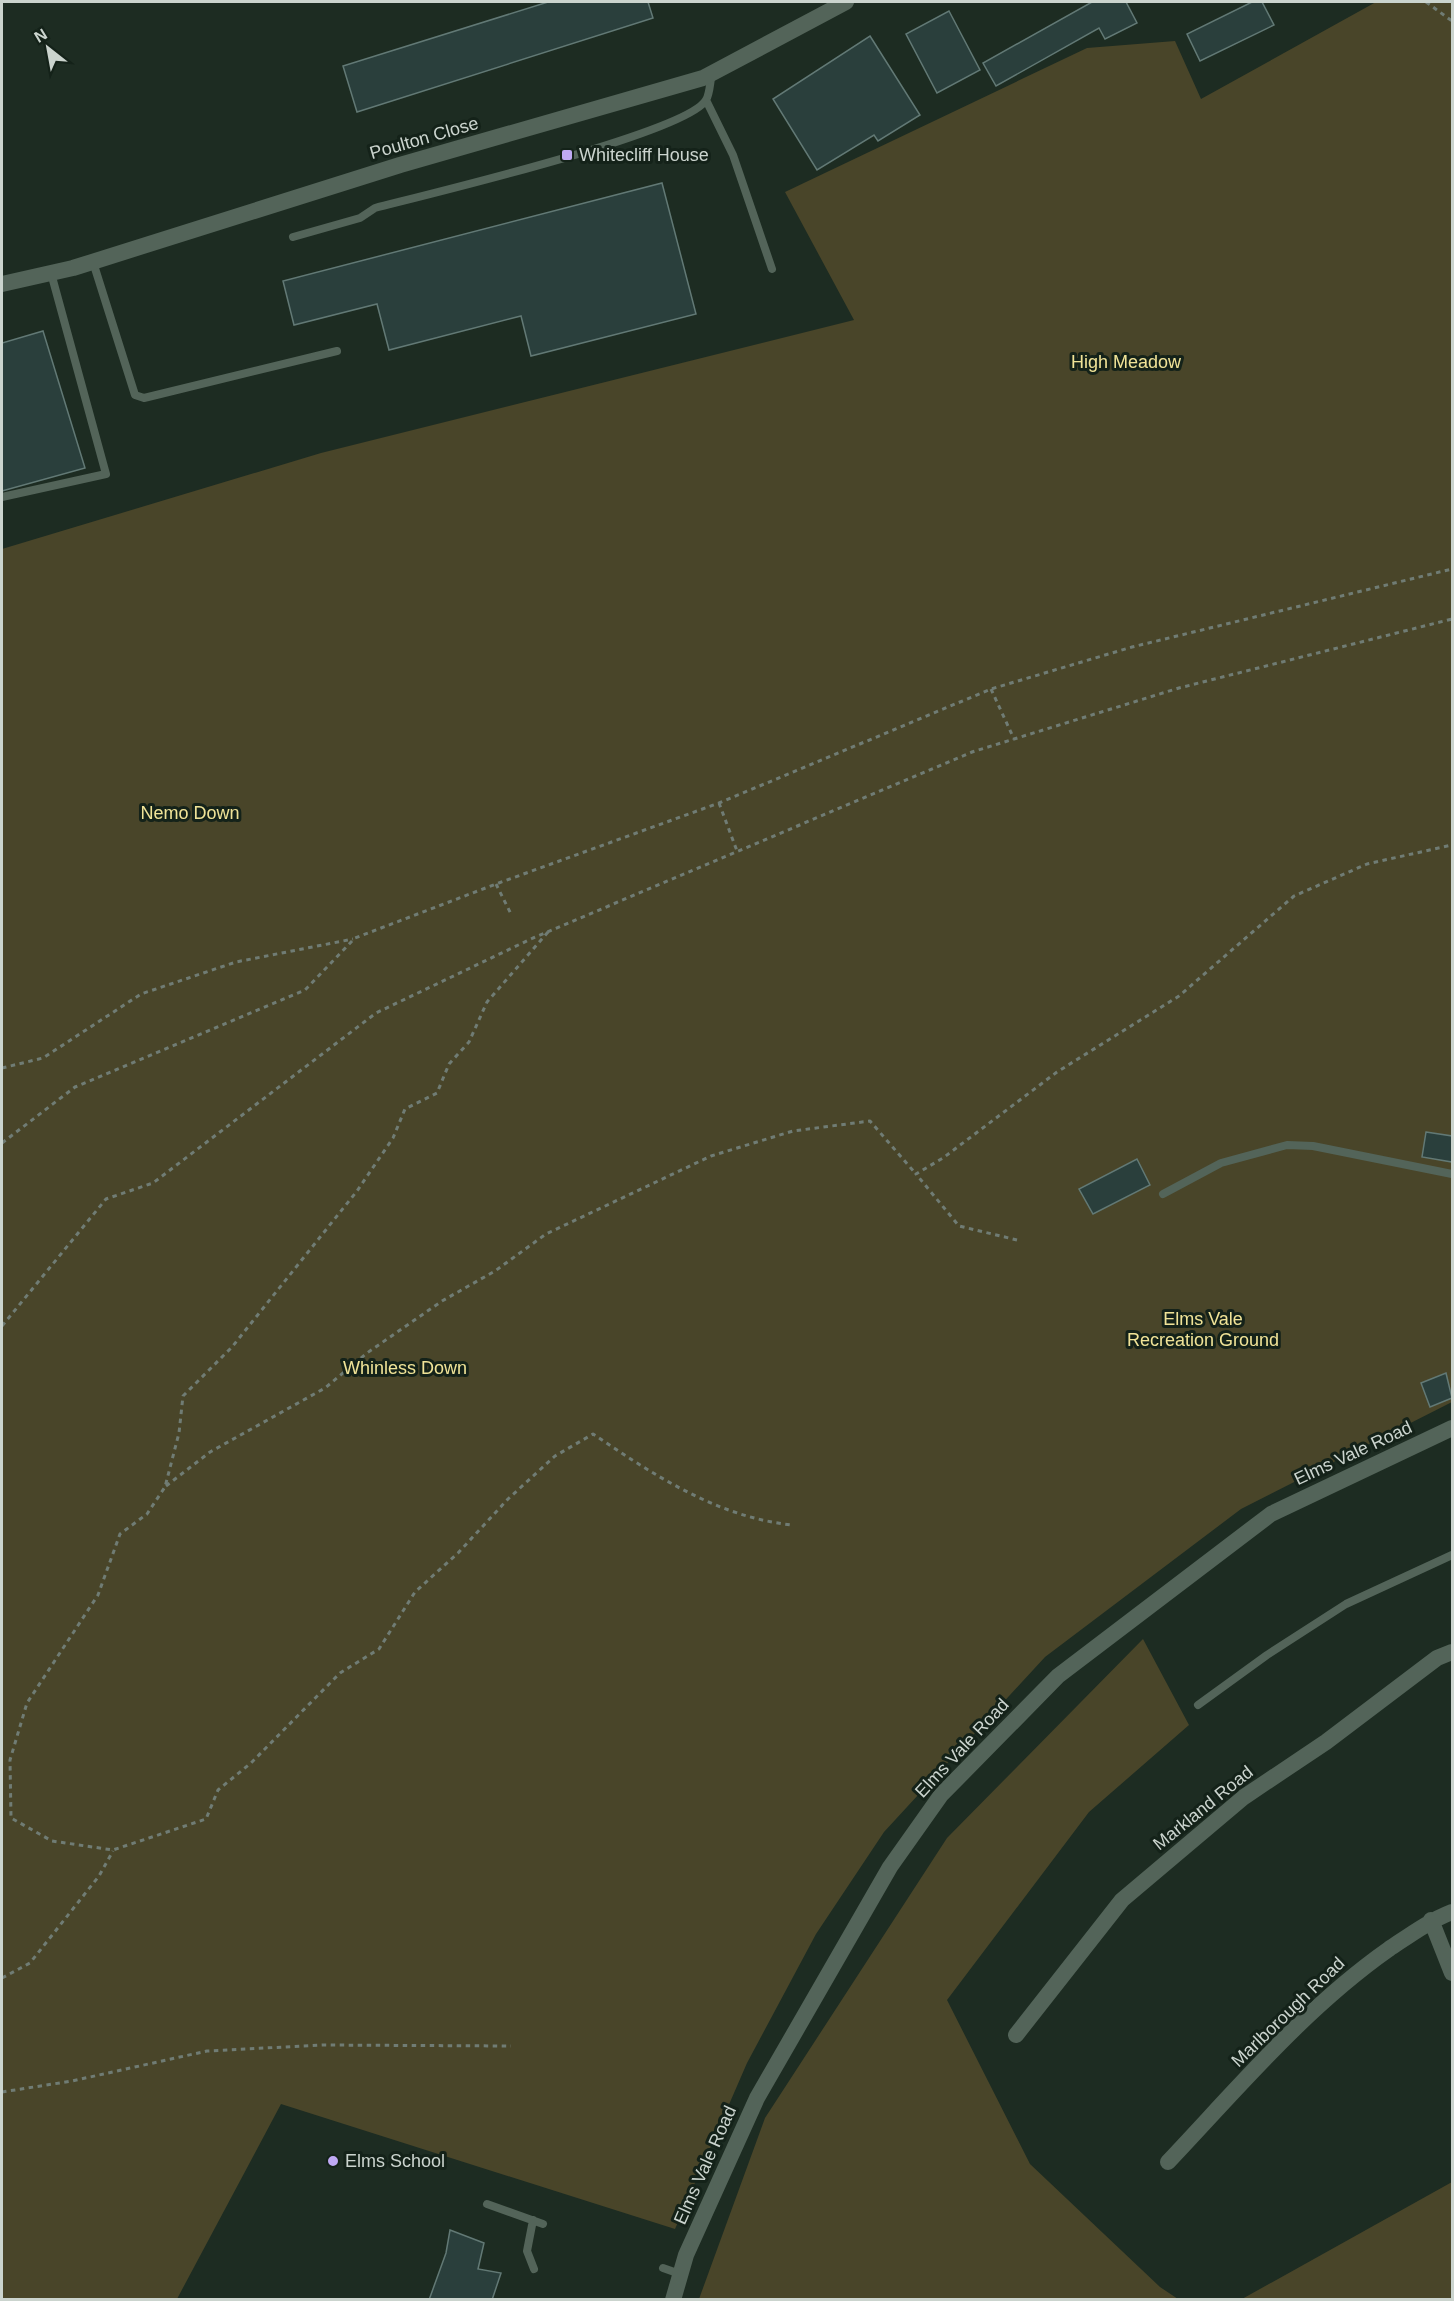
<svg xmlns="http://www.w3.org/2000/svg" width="1454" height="2301" font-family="Helvetica,sans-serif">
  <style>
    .green { fill: #494529 }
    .building { fill: #2a3f3c; stroke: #627975; stroke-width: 1.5 }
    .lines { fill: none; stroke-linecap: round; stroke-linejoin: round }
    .path { stroke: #707c74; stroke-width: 3; stroke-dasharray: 4.5 4.5; stroke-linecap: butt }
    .lane { stroke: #536459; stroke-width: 8 }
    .street { stroke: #536459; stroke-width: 16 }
    .poi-dot { fill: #bfa9f4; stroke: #142219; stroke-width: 2 }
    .labels { text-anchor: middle; stroke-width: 6; stroke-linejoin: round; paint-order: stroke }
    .street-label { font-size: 18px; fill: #cbd4ce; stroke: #142219 }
    .poi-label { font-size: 18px; fill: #cbd4ce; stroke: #142219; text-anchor: start }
    .park-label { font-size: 18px; fill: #f0e397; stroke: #142219 }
  </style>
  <rect width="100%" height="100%" fill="#1d2c22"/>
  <!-- green -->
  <path class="green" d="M1376,2H1452V1402L1241,1509L1045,1657L884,1832L816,1934L747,2063L675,2229L281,2104L177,2299L2,2300V549L321,453L854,320L785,192L1087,48L1175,41L1201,99Z
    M1143,1639L1189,1725L1089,1812L947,2000L1030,2164L1160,2287L1178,2299H699L765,2118L947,1838Z
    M1452,2182V2299H1242Z"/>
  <!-- building -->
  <path class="building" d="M548,2H648L653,18L357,112L343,66Z
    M1092,2H1126L1137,23L1105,39L1099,28L996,86L983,63Z
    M1252,2H1262L1274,25L1200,61L1187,34Z
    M949,11L980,70L937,93L906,34Z
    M870,36L920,115L878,141L874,135L817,170L773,99Z
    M662,183L696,314L531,356L521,316L389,350L377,304L294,325L283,281Z
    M43,331L85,468L2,491V343Z
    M1426,1132L1452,1136V1162L1422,1157Z
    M1137,1159L1150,1185L1093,1214L1079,1189Z
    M1446,1373L1452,1398L1430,1407L1421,1383Z
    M450,2230L484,2243L478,2269L501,2273L492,2300H429L446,2253Z"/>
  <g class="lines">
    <!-- path -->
    <path class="path" d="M1426,2L1452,21
      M991,689L1014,739
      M719,803L737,851
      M496,884L511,914
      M548,932L487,1002L469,1042L449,1064L437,1093L405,1109L393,1138L357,1191L232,1347L183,1396L179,1433L165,1487L147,1514L120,1534L98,1595L27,1703L10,1760L11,1818L52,1841L113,1850L206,1819L218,1790L251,1763L340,1673L379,1649L415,1592L458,1553L508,1499L555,1456L593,1434C654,1475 717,1517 792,1525
      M2,1068L43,1058L141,994L236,962L353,939
      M2,1143L75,1087L305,990L355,938L496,884L719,803L991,689L1132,647L1452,569
      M1017,1240L959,1226L916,1174L943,1158L1057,1072L1179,996L1294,896L1367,864L1452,845
      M2,1326L106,1199L153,1183L376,1013L533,938L972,752L1179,688L1452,619
      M166,1486L210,1452L325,1388L367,1353L442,1301L495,1271L546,1234L711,1156L793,1131L870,1121L916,1174
      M2,1978L30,1963L99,1876L113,1851
      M2,2092L72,2081L207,2051L323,2045L511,2046"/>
    <!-- lane -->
    <path class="lane" d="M706,100L733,155L772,269
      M293,237L360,218L375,208C425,195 687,133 706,100C710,94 710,81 712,73
      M93,262L135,395L144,398L337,351
      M2,497L106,474L51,273
      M1163,1194L1221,1163L1287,1145L1313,1146L1452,1174
      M1198,1705L1267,1655L1346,1604L1452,1555
      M487,2204L543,2224
      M533,2220L527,2251L534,2269
      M663,2268L680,2274"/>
    <!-- street -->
    <path class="street" d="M2,284L73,268L400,165L703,78L846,2
      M1431,1920L1452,1973
      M1016,2035L1122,1900L1244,1797L1326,1742L1437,1658L1452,1652
      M1168,2162C1238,2088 1305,2008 1389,1949C1410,1935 1429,1921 1452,1912
      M673,2300L686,2255L757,2098L890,1867L941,1795L1058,1676L1271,1514L1452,1428"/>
  </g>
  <!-- markers -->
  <g class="poi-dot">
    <rect x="561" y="149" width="12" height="12" rx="3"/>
    <circle cx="333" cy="2161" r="6"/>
  </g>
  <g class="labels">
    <!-- street labels -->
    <g class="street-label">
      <text transform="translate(424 138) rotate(-16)" y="6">Poulton Close</text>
      <text transform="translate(1353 1453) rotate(-25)" y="6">Elms Vale Road</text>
      <text transform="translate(962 1748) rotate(-47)" y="6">Elms Vale Road</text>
      <text transform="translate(1203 1808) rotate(-39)" y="6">Markland Road</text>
      <text transform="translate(1288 2012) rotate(-44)" y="6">Marlborough Road</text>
      <text transform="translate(705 2165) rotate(-66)" y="6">Elms Vale Road</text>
    </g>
    <!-- poi labels -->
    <g class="poi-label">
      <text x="579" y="161">Whitecliff House</text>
      <text x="345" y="2167">Elms School</text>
    </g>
    <!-- park labels -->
    <g class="park-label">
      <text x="1126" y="368">High Meadow</text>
      <text x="190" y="819">Nemo Down</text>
      <text x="1203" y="1325">Elms Vale<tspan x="1203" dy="21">Recreation Ground</tspan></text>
      <text x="405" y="1374">Whinless Down</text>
    </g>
  </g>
  <!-- border -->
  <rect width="1454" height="2301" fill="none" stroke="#cbd4ce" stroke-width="6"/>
  <!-- north arrow -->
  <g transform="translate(48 48) rotate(329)" stroke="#142219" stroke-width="4.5" paint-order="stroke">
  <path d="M0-4.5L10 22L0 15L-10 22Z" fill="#cbd4ce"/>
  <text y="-9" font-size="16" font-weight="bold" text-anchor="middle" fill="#cbd4ce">N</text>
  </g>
</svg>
